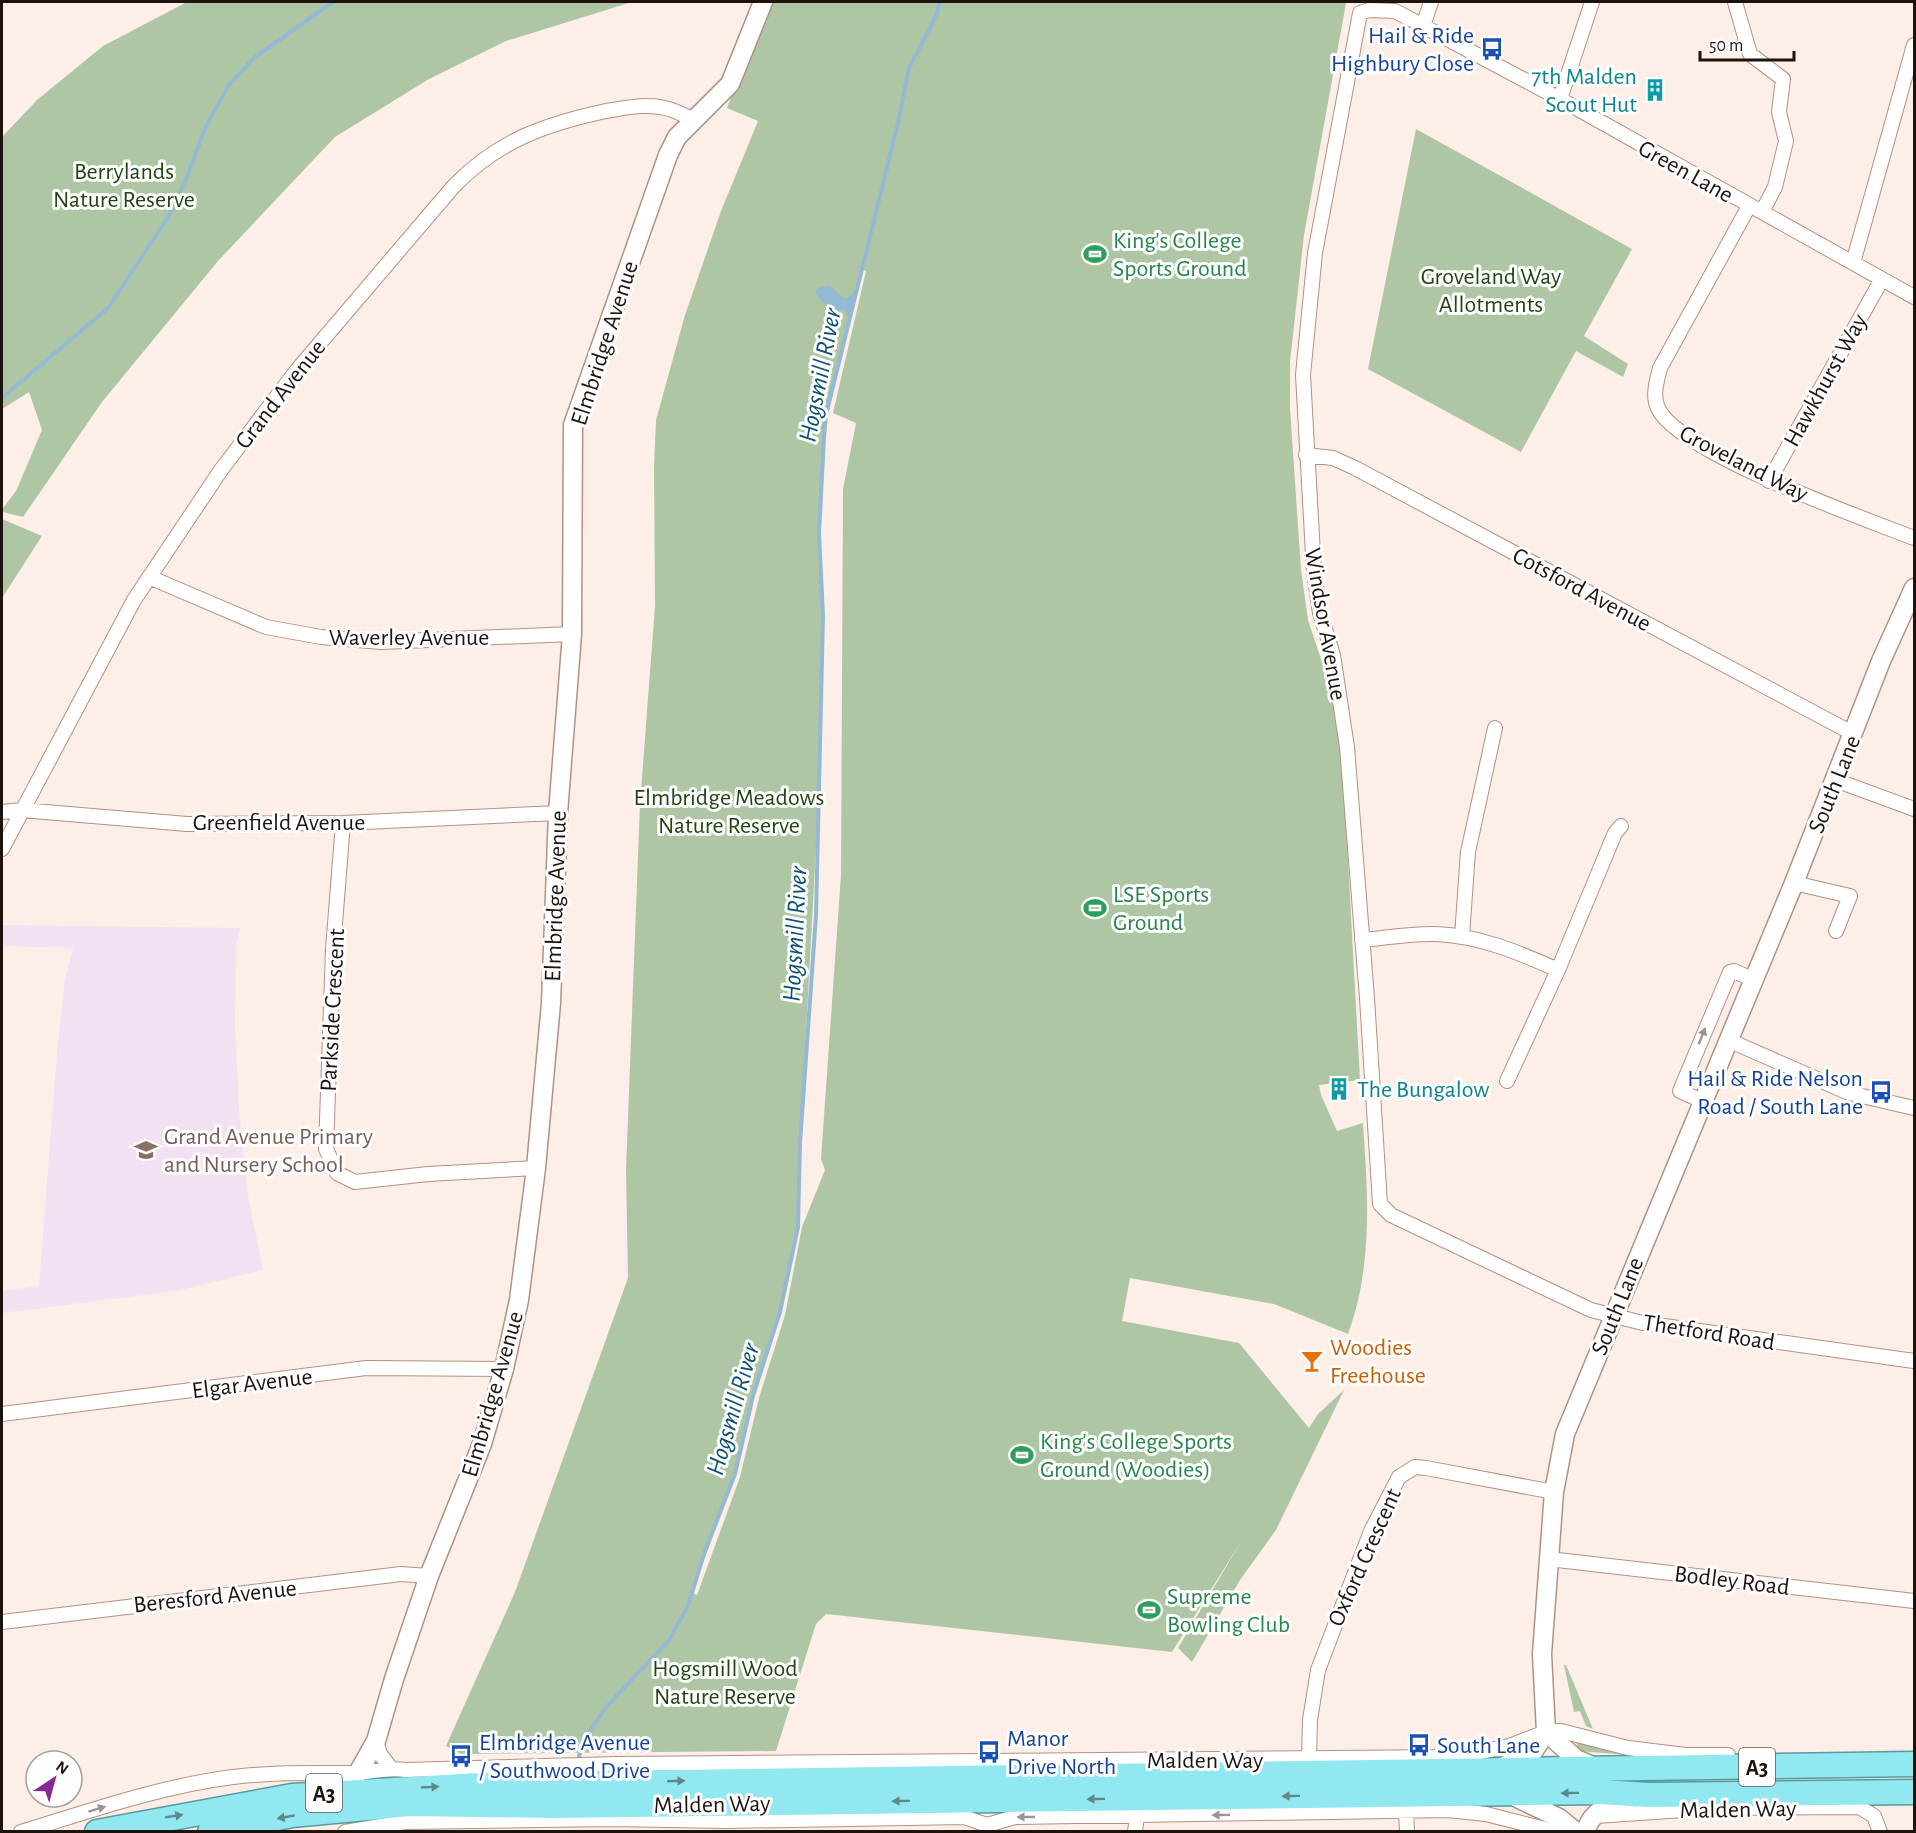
<svg xmlns="http://www.w3.org/2000/svg" width="1916" height="1833" font-family="'Alegreya Sans',sans-serif">
  <style>
    .education { fill: #f2e1f2 }
    .green { fill: #afc6a5; fill-rule: evenodd }
    .water { fill: #93b9d4 }
    .lines { fill: none; stroke-linecap: round; stroke-linejoin: round }
    .stream { stroke: #93b9d4; stroke-width: 4 }
    .minor-casing { stroke: #b29182; stroke-width: 16 }
    .tertiary-casing { stroke: #b29182; stroke-width: 21 }
    .trunk-casing { stroke: #579a9e; stroke-width: 27 }
    .minor { stroke: #fff; stroke-width: 14 }
    .tertiary { stroke: #fff; stroke-width: 18 }
    .trunk { stroke: #92e8f0; stroke-width: 24 }
    .oneway { fill: #9a9492 }
    .oneway2 { fill: #5e888a }
    .labels { text-anchor: middle; stroke-width: 6; stroke-linejoin: round; paint-order: stroke }
    .shield { fill: #fefefe; stroke: #615955; stroke-width: 1.5 }
    .shield-label { font-size: 22px; font-weight: bold; fill: #1e120d }
    .transit-label { font-size: 24px; fill: #164399; stroke: #fefefe; text-anchor: start }
    .culture-label { font-size: 24px; fill: #0d838f; stroke: #fefefe; text-anchor: end }
    .park-label { font-size: 24px; fill: #234412; stroke: #fefefe }
    .street-label { font-size: 24px; fill: #1e120d; stroke: #fefefe }
    .leisure-label { font-size: 24px; fill: #27864d; stroke: #fefefe; text-anchor: start }
    .education-label { font-size: 24px; fill: #785e54; stroke: #fefefe; text-anchor: start }
    .food-label { font-size: 24px; fill: #c56008; stroke: #fefefe; text-anchor: start }
    .water-label { font-size: 26px; font-style: italic; fill: #0b5073; stroke: #fefefe }
  </style>
  <rect width="100%" height="100%" fill="#fdeee8"/>
  <!-- education -->
  <path class="education" d="M2,925L240,928L236,946L235,1026L239,1109L247,1191L263,1270L176,1291L2,1313V1291L39,1286L57,1053L65,980L73,948L2,946Z"/>
  <!-- green -->
  <path class="green" d="M187,2H632L506,41L429,79L335,137L218,261L102,402L23,517L3,512V508L16,491L42,430L29,392L2,409V137L37,100L103,46Z
    M767,2L1346,3L1304,235L1290,362V408L1301,570L1308,620L1334,698L1344,788L1360,1080L1319,1085L1321,1095L1337,1131L1363,1123C1368,1194 1373,1266 1348,1334L1274,1304L1130,1278L1122,1321L1239,1343L1309,1428L1318,1414L1344,1390L1276,1530L1240,1580L1192,1662L1178,1648L1242,1540L1172,1652L826,1614L816,1624L776,1751L461,1754L446,1746L515,1592L628,1278L626,1170L640,804L655,606L654,466L656,420L685,315L721,211L758,121L727,108ZM861,269L866,271L833,413L856,423L843,489L841,875L821,1159L825,1170L802,1227L785,1315L759,1398L740,1477L697,1595L692,1593L735,1474L753,1396L779,1316L798,1227L800,1143L820,774L823,616L819,533L821,473L831,396Z
    M1416,129L1632,249L1584,336L1628,364L1623,377L1576,351L1521,452L1368,369Z
    M2,519L42,536L2,598Z
    M1564,1665H1566L1593,1729L1586,1726L1580,1711L1574,1712Z
    M1576,1739L1654,1757L1578,1751Z"/>
  <!-- water -->
  <path class="water" d="M830,286L843,298H848L856,289L849,319L845,310C831,311 821,303 815,291L821,287Z"/>
  <g class="lines">
    <!-- stream -->
    <path class="stream" d="M2,398L108,308L167,219L185,182L206,126L229,85L255,57L333,2
      M578,1762L582,1743L606,1707L669,1640L688,1606L704,1554L735,1474L753,1396L780,1312L798,1227L800,1143L816,915L823,616L819,533L825,419L898,123L909,68L936,16L940,2"/>
    <!-- minor casing -->
    <g class="minor-casing">
      <path id="minor" d="M1735,2L1750,54L1783,79L1779,112L1786,141L1775,187L1762,212
        M1423,26L1431,2
        M1560,99L1592,2
        M1749,206L1660,368C1657,380 1652,396 1658,408C1677,452 1865,519 1914,538
        M1853,263L1914,45
        M1914,297L1560,99L1395,11L1369,10L1360,13L1315,253L1303,375L1314,572L1320,613L1333,655L1347,747L1367,998L1380,1204L1391,1215L1591,1310L1643,1323L1914,1361
        M1306,455L1333,458L1355,468L1854,734
        M1769,481L1882,279
        M149,577L266,627L321,637L381,642L572,634
        M1835,780L1914,809
        M2,812L22,810L187,824L343,823L558,813
        M343,823L333,949L326,1149L337,1173L355,1182L428,1174L536,1168
        M2,849L134,600L221,470L297,370L453,187C497,141 545,124 606,111C625,108 646,103 665,108C675,110 685,116 695,120
        M1794,883L1850,896L1836,931
        M1462,936L1468,852L1495,728
        M1362,940C1386,938 1412,933 1436,934C1480,936 1518,952 1558,970
        M1728,1040L1849,1093L1914,1108
        M1507,1081L1558,970L1615,833L1621,826
        M1702,1101L1680,1091L1730,972L1734,971L1752,979
        M2,1414L366,1368L504,1369
        M1549,1559L1914,1601
        M2,1622L401,1574L429,1576
        M376,1741L380,1754L390,1767
        M1309,1760L1310,1720L1318,1670L1371,1531L1399,1477L1415,1467L1426,1468L1554,1492
        M1406,1811L1407,1832
        M1596,1816L1712,1808L1859,1807L1874,1816L1880,1832
        M21,1832C90,1811 161,1786 233,1777C274,1772 316,1773 356,1773C376,1772 384,1767 406,1770L617,1764L1458,1757L1509,1746L1546,1732L1561,1731L1628,1748L1685,1755H1728
        M345,1832L405,1822L611,1819L725,1821L964,1817L987,1825L1015,1817L1448,1810L1486,1814L1557,1832
        M1135,1832L1137,1816"/>
    </g>
    <!-- tertiary casing -->
    <g class="tertiary-casing">
      <path id="tertiary" d="M1546,1732L1542,1654L1554,1492L1565,1434L1794,883L1881,661L1914,588
        M1546,1732L1576,1759L1595,1767
        M1502,1767L1533,1752L1546,1732
        M331,1792L358,1773L376,1741L394,1679L429,1576L482,1444L504,1369L519,1300L536,1168L551,1003L558,813L572,634L573,425L668,155L677,137L730,84L763,2
        M1513,1796L1559,1818L1576,1832
        M1585,1832C1593,1809 1608,1804 1630,1799"/>
    </g>
    <!-- trunk casing -->
    <g class="trunk-casing">
      <path id="trunk" d="M97,1832L292,1796L479,1785L1914,1764
        M210,1832L292,1815L409,1804L554,1806L1600,1792L1649,1795L1914,1792"/>
    </g>
    <!-- minor -->
    <use href="#minor" class="minor"/>
    <!-- tertiary -->
    <use href="#tertiary" class="tertiary"/>
    <!-- trunk -->
    <use href="#trunk" class="trunk"/>
  </g>
  <!-- one-way arrows -->
  <defs><path id="oneway-solid" d="M-6-.8H1V-3.2L6.5 0L1 3.2V.8H-6Z" transform="scale(1.5)"/></defs>
  <g class="oneway">
    <use href="#oneway-solid" transform="translate(1702 1036) rotate(-68)"/>
    <use href="#oneway-solid" transform="translate(97 1809) rotate(-17)"/>
    <use href="#oneway-solid" transform="translate(1221 1815) rotate(179)"/>
    <use href="#oneway-solid" transform="translate(1026 1817) rotate(180)"/>
  </g>
  <g class="oneway2">
    <use href="#oneway-solid" transform="translate(676 1781) rotate(-1)"/>
    <use href="#oneway-solid" transform="translate(430 1787) rotate(-3)"/>
    <use href="#oneway-solid" transform="translate(1570 1793) rotate(179)"/>
    <use href="#oneway-solid" transform="translate(1291 1796) rotate(179)"/>
    <use href="#oneway-solid" transform="translate(1096 1799) rotate(179)"/>
    <use href="#oneway-solid" transform="translate(901 1801) rotate(179)"/>
    <use href="#oneway-solid" transform="translate(174 1816) rotate(-9)"/>
    <use href="#oneway-solid" transform="translate(286 1817) rotate(170)"/>
  </g>
  <!-- icons -->
  <defs>
    <g id="bus-bare" transform="scale(1.8)"><path d="M-5-6H5V4H4V6H2V4H-2V6H-4V4H-5ZM-3.5-4V0h7V-4ZM-3.5 1.2v1.5H-2V1.2ZM2 1.2v1.5H3.5V1.2Z" fill="#1a4fb4" stroke="#fefefe" stroke-width="2.5" paint-order="stroke"/></g>
    <g id="building-bare" transform="scale(1.8)"><path d="M-4-6H4V6H1V3H-1V6H-4ZM-2.5-4.3h1.7v1.8h-1.7ZM.8-4.3h1.7v1.8H.8ZM-2.5-1h1.7V.8h-1.7ZM.8-1h1.7V.8H.8Z" fill="#0f9aa8" stroke="#fefefe" stroke-width="2.5" paint-order="stroke"/></g>
    <g id="stadium-bare" transform="scale(1.8)"><path d="M0-5a6.5 5 0 1 0 0 10a6.5 5 0 1 0 0-10ZM-3.5-1.8h7v3.6h-7Z" fill="#2e9e5b" stroke="#fefefe" stroke-width="2.5" paint-order="stroke"/></g>
    <g id="school-bare" transform="scale(1.8)"><path d="M0-5L7-2L0 1L-7-2ZM-4 1L0 2.5L4 1V4Q0 6-4 4Z" fill="#8d6e63" stroke="#fefefe" stroke-width="2.5" paint-order="stroke"/></g>
    <g id="bar-bare" transform="scale(1.8)"><path d="M-6-5H6L.8 .8V4.5H3.5V6h-7V4.5H-.8V.8Z" fill="#e8710a" stroke="#fefefe" stroke-width="2.5" paint-order="stroke"/></g>
  </defs>
  <g fill-rule="evenodd">
    <use href="#bus-bare" x="1492" y="49"/>
    <use href="#building-bare" x="1655" y="90"/>
    <use href="#stadium-bare" x="1095" y="254"/>
    <use href="#stadium-bare" x="1095" y="908"/>
    <use href="#building-bare" x="1339" y="1089"/>
    <use href="#bus-bare" x="1881" y="1092"/>
    <use href="#school-bare" x="146" y="1150"/>
    <use href="#bar-bare" x="1312" y="1361"/>
    <use href="#stadium-bare" x="1022" y="1455"/>
    <use href="#stadium-bare" x="1149" y="1610"/>
    <use href="#bus-bare" x="1419" y="1745"/>
    <use href="#bus-bare" x="989" y="1752"/>
    <use href="#bus-bare" x="461" y="1756"/>
  </g>
  <g class="labels">
    <!-- shield labels -->
    <g class="shield">
      <rect x="1739" y="1748" width="36" height="38" rx="4.5"/>
      <rect x="306" y="1774" width="36" height="38" rx="4.5"/>
    </g>
    <g class="shield-label">
      <text x="1757" y="1775">A3</text>
      <text x="324" y="1801">A3</text>
    </g>
    <!-- transit labels -->
    <g class="transit-label">
      <text x="1474" y="43" text-anchor="end">Hail &amp; Ride<tspan x="1474" dy="28">Highbury Close</tspan></text>
      <text x="1863" y="1086" text-anchor="end">Hail &amp; Ride Nelson<tspan x="1863" dy="28">Road / South Lane</tspan></text>
      <text x="1007" y="1746">Manor<tspan x="1007" dy="28">Drive North</tspan></text>
      <text x="479" y="1750">Elmbridge Avenue<tspan x="479" dy="28">/ Southwood Drive</tspan></text>
      <text x="1437" y="1753">South Lane</text>
    </g>
    <!-- culture labels -->
    <g class="culture-label">
      <text x="1637" y="84">7th Malden<tspan x="1637" dy="28">Scout Hut</tspan></text>
      <text x="1357" y="1097" text-anchor="start">The Bungalow</text>
    </g>
    <!-- park labels -->
    <g class="park-label">
      <text x="124" y="179">Berrylands<tspan x="124" dy="28">Nature Reserve</tspan></text>
      <text x="1491" y="284">Groveland Way<tspan x="1491" dy="28">Allotments</tspan></text>
      <text x="729" y="805">Elmbridge Meadows<tspan x="729" dy="28">Nature Reserve</tspan></text>
      <text x="725" y="1676">Hogsmill Wood<tspan x="725" dy="28">Nature Reserve</tspan></text>
    </g>
    <!-- street labels -->
    <g class="street-label">
      <text transform="translate(1686 171) rotate(29)" y="8">Green Lane</text>
      <text transform="translate(604 343) rotate(-72)" y="8">Elmbridge Avenue</text>
      <text transform="translate(1825 380) rotate(-61)" y="8">Hawkhurst Way</text>
      <text transform="translate(280 394) rotate(-52)" y="8">Grand Avenue</text>
      <text transform="translate(1744 463) rotate(27)" y="8">Groveland Way</text>
      <text transform="translate(1582 589) rotate(28)" y="8">Cotsford Avenue</text>
      <text transform="translate(1326 624) rotate(80)" y="8">Windsor Avenue</text>
      <text x="409" y="645">Waverley Avenue</text>
      <text transform="translate(1834 784) rotate(-68)" y="8">South Lane</text>
      <text x="279" y="830">Greenfield Avenue</text>
      <text transform="translate(555 896) rotate(-88)" y="8">Elmbridge Avenue</text>
      <text transform="translate(332 1010) rotate(-87)" y="8">Parkside Crescent</text>
      <text transform="translate(1617 1306) rotate(-68)" y="8">South Lane</text>
      <text transform="translate(1709 1332) rotate(9)" y="8">Thetford Road</text>
      <text transform="translate(252 1383) rotate(-7)" y="8">Elgar Avenue</text>
      <text transform="translate(492 1394) rotate(-74)" y="8">Elmbridge Avenue</text>
      <text transform="translate(1364 1557) rotate(-66)" y="8">Oxford Crescent</text>
      <text transform="translate(1732 1580) rotate(7)" y="8">Bodley Road</text>
      <text transform="translate(215 1596) rotate(-6)" y="8">Beresford Avenue</text>
      <text x="1205" y="1768">Malden Way</text>
      <text transform="translate(712 1804) rotate(-1)" y="8">Malden Way</text>
      <text transform="translate(1738 1809) rotate(-1)" y="8">Malden Way</text>
    </g>
    <!-- leisure labels -->
    <g class="leisure-label">
      <text x="1113" y="248">King's College<tspan x="1113" dy="28">Sports Ground</tspan></text>
      <text x="1113" y="902">LSE Sports<tspan x="1113" dy="28">Ground</tspan></text>
      <text x="1040" y="1449">King's College Sports<tspan x="1040" dy="28">Ground (Woodies)</tspan></text>
      <text x="1167" y="1604">Supreme<tspan x="1167" dy="28">Bowling Club</tspan></text>
    </g>
    <!-- education labels -->
    <g class="education-label">
      <text x="164" y="1144">Grand Avenue Primary<tspan x="164" dy="28">and Nursery School</tspan></text>
    </g>
    <!-- food labels -->
    <g class="food-label">
      <text x="1330" y="1355">Woodies<tspan x="1330" dy="28">Freehouse</tspan></text>
    </g>
    <!-- water labels -->
    <g class="water-label">
      <text transform="translate(819 375) rotate(-79)" y="9">Hogsmill River</text>
      <text transform="translate(794 934) rotate(-87)" y="9">Hogsmill River</text>
      <text transform="translate(732 1409) rotate(-74)" y="9">Hogsmill River</text>
    </g>
  </g>
  <!-- border -->
  <rect width="1916" height="1833" fill="none" stroke="#1e120d" stroke-width="6"/>
  <!-- north arrow -->
  <g transform="translate(54 1779) rotate(36)"><circle r="28" fill="#fefefe" stroke="#a4a09e" stroke-width="1.5"/>
  <path d="M0-4.5L10 22L0 15L-10 22Z" fill="#872994"/>
  <text y="-9" font-size="16" font-weight="bold" text-anchor="middle" fill="#1e120d">N</text>
  </g>
  <!-- scale -->
  <path d="M1700 51v9h94v-9" fill="none" stroke="#1e120d" stroke-width="3"/>
  <text x="1709" y="51" font-size="18" fill="#1e120d" stroke="#fefefe" stroke-width="4.5" paint-order="stroke">50 m</text>
</svg>
